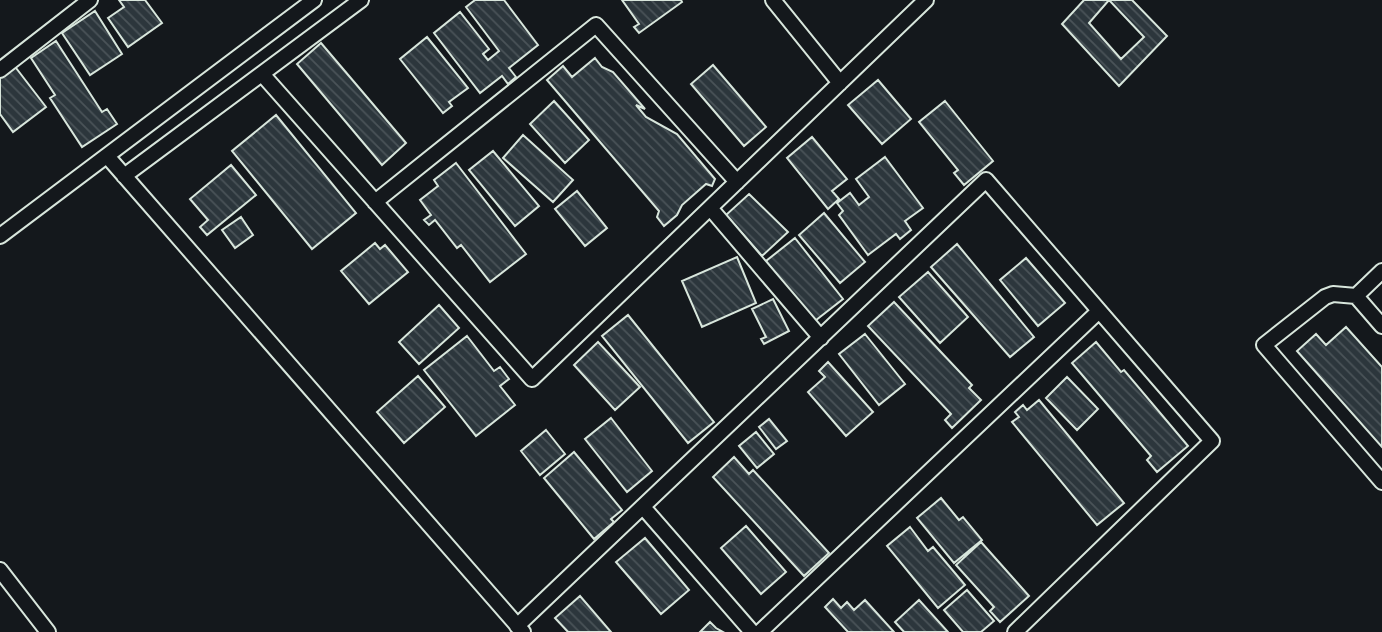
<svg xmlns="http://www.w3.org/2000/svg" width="1382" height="632" font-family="'Open Sans',sans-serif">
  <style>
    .building { fill: url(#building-back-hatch); stroke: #d8e6dc; stroke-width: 2; fill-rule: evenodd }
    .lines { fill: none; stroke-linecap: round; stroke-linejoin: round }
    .minor-casing { stroke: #d8e6dc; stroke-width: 18 }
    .minor { stroke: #14181c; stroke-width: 14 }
  </style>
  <defs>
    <pattern id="building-back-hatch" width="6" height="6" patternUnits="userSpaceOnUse" patternTransform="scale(1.75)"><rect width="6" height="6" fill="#2c363c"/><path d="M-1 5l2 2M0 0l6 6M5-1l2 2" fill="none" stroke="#4a5358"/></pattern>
  </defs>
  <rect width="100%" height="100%" fill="#14181c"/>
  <!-- building -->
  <path class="building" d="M119,0H145L162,23L128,47L108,18L124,7Z
    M475,0H504L538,45L509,68L516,77L508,84L502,76L480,93L434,33L460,12L489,49L483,54L488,60L499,51L466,7Z
    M622,0H681L682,2L639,33L634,27L639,24Z
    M1084,0H1132L1167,36L1119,86L1062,24ZM1109,0L1144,37L1121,59L1089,23Z
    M95,11L122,54L90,75L62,33Z
    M427,37L468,88L449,102L452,106L443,113L400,59Z
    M56,41L102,112L107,109L117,124L82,147L50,98L55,95L31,58Z
    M321,43L406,143L382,165L297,64Z
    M595,58L602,67L613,72L645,109L636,105L646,117L677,134L715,179L712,186L706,184L682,205L677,215L664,226L657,217L659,211L547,80L563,66L572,77Z
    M13,64L46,107L13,132L0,114V75Z
    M713,65L766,127L744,146L691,84Z
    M878,80L911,119L882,144L848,105Z
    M554,101L589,140L565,163L530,124Z
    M945,101L993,161L964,185L954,173L958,170L919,122Z
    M276,115L356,213L312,249L232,151Z
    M523,135L573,180L553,202L503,158Z
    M812,137L847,179L832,191L839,199L828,209L787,158Z
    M493,151L539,206L515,226L469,170Z
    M885,157L923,208L905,221L911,230L900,239L896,234L868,255L839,215L843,211L837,203L850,193L859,205L869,197L856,179Z
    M456,163L526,254L490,282L461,245L457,248L435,220L429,225L424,220L431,215L420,200L438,186L434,180Z
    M231,165L256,195L207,235L200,227L208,220L190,199Z
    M577,191L607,228L585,246L555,209Z
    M749,194L788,232L762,256L726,215Z
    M824,213L865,262L840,283L799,235Z
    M241,217L253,235L235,248L222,230Z
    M795,238L843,299L811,324L804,309L766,261Z
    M375,243L380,249L385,245L408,272L369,304L341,271Z
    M957,244L1034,337L1010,357L931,267Z
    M737,257L756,303L702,327L682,281Z
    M1026,258L1065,303L1038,326L1000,280Z
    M928,272L968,317L940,343L899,297Z
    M773,299L789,331L764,344L761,339L766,337L752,309Z
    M894,302L972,385L969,388L981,400L952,428L945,420L951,414L868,326Z
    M439,305L459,328L419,364L399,342Z
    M628,315L714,422L688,443L602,336Z
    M1346,327L1382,367V447L1297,351L1316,334L1326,345Z
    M865,334L905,384L879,405L839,354Z
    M467,336L494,371L500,367L509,379L500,386L515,405L476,436L424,370Z
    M598,342L640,387L615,410L574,365Z
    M1096,342L1121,372L1124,370L1188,446L1157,472L1147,460L1151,456L1072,363Z
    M828,362L873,412L846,436L808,392L825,377L819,371Z
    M418,376L445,407L404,443L377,412Z
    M1067,377L1098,409L1077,430L1046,398Z
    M1039,400L1124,503L1097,525L1012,422L1019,417L1015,412L1023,405L1027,410Z
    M611,418L652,471L627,492L585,439Z
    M769,419L787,441L776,449L759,427Z
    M546,430L565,454L540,475L521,451Z
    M756,432L774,454L757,468L739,446Z
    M574,452L622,510L611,519L614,522L594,539L544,478Z
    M734,457L749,474L753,470L829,553L804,576L713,477Z
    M941,498L959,520L963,517L982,540L954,563L917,518Z
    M746,526L786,572L761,594L721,548Z
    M910,527L928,551L933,547L965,585L938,608L887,546Z
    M645,538L689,590L661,614L616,562Z
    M981,542L1029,596L1000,622L990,611L994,607L956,565Z
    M967,590L994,621L981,632H963L944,610Z
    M580,596L611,632H568L555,618Z
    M833,599L841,608L847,602L854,610L865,600L894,632H848L825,607Z
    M919,600L948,632H904L895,622Z
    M710,622L716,628L723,632H700Z"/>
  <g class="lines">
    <!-- minor casing -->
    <g class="minor-casing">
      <path id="minor" d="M773,0L840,83
        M0,70L90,0
        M262,74L532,379L926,0
        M107,156L523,632
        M124,176L361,0
        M375,202L596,25L737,182
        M711,209L821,338
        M0,236L314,0
        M1382,271L1356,296L1382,326
        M1356,296L1333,294L1325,297L1264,345L1382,482
        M643,507L752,632
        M0,570L48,632
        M517,626L986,180L1212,441L1015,632
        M760,632L1099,311"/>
    </g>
    <!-- minor -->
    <use href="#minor" class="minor"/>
  </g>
</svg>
